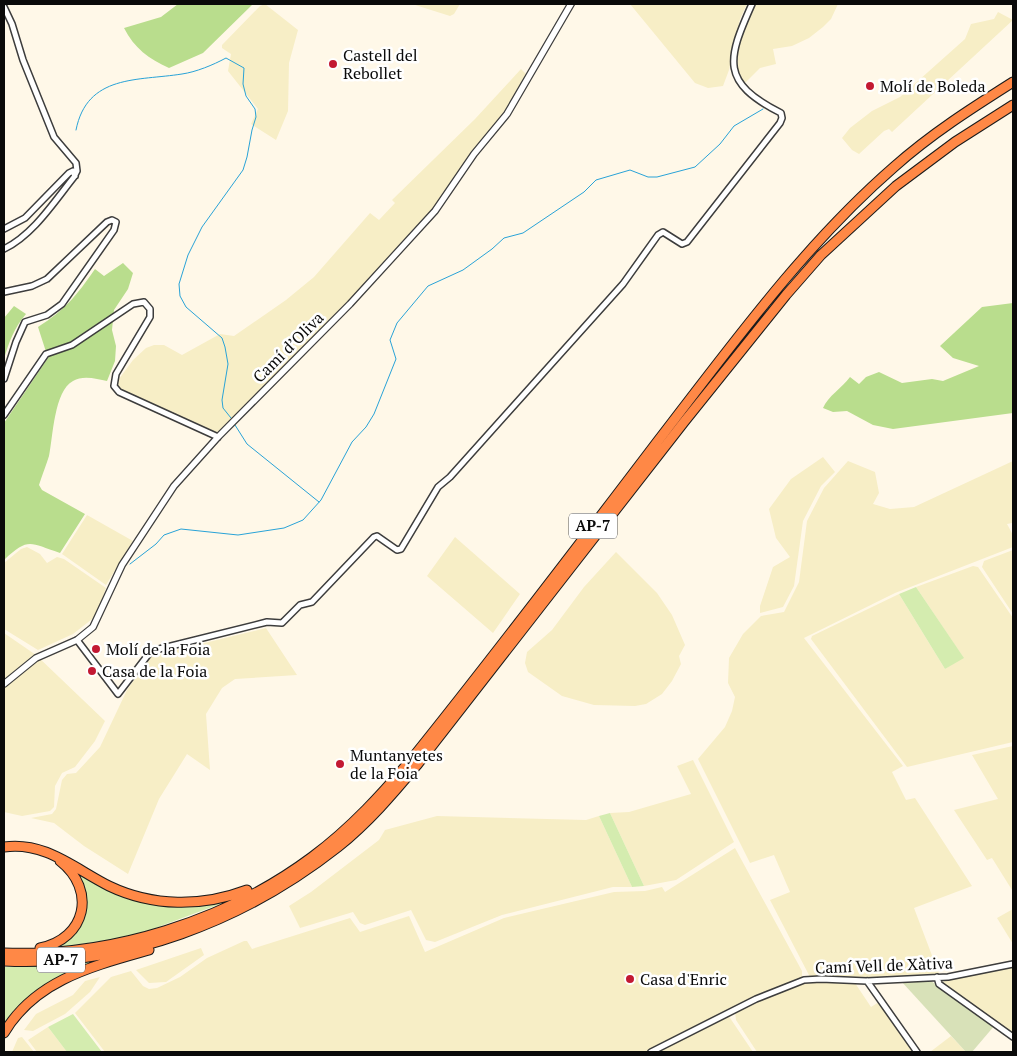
<svg xmlns="http://www.w3.org/2000/svg" width="1017" height="1056" font-family="'PT Serif',serif">
  <style>
    .farmland { fill: #f7eec6 }
    .green { fill: #d4ecaf }
    .forest { fill: #b9dd8d }
    .cemetery { fill: #d8e1b8 }
    .lines { fill: none; stroke-linecap: round; stroke-linejoin: round }
    .stream { stroke: #29a3d7; stroke-width: 1 }
    .minor-casing { stroke: #3d3d3d; stroke-width: 8 }
    .tertiary-casing { stroke: #3d3d3d; stroke-width: 8 }
    .motorway-casing { stroke: #1b1b1b; stroke-width: 11 }
    .minor { stroke: #fff; stroke-width: 5 }
    .tertiary { stroke: #fff; stroke-width: 5.5 }
    .motorway { stroke: #ff8846; stroke-width: 9 }
    .poi-dot { fill: #c31932; stroke: #fff; stroke-width: 2 }
    .labels { text-anchor: middle; stroke-width: 5; stroke-linejoin: round; paint-order: stroke }
    .shield { fill: #fff; stroke: #545454; stroke-width: 1 }
    .shield-label { font-size: 15px; font-weight: bold; fill: #0a0a0a }
    .poi-label { font-size: 16px; fill: #0a0a0a; stroke: #fff; text-anchor: start }
    .street-label { font-size: 16px; fill: #0a0a0a; stroke: #fff }
  </style>
  <rect width="100%" height="100%" fill="#fff8e8"/>
  <!-- farmland -->
  <path class="farmland" d="M265,4L298,30L289,63L288,111L276,140L251,124L258,109L228,71L231,54L222,48V45L260,6Z
    M412,4H460L454,14L450,16Z
    M630,4H747L740,19L729,70L723,86L708,88L695,83Z
    M755,4H838L831,19L823,27L809,38L792,46L773,49L776,64L760,68L743,85L737,67L739,42Z
    M998,12L1013,20L892,132L889,129L884,131L859,154L852,150L842,138L850,128L872,111L900,97L965,39L971,24L994,19Z
    M521,69L526,74L504,112L470,154L436,206L344,305L218,433L121,389L118,385L119,379L133,360L146,348L154,345H164L182,355L220,334L234,336L286,300L314,277L370,213L379,220L395,203L392,200L475,119Z
    M823,457L835,472L821,486L803,521L794,586L783,607L760,613V606L773,567L790,557L776,538L769,509L791,479Z
    M848,461L875,472L879,493L873,504L890,509L914,507L1013,461V525L1012,523L1007,524L1013,535V547L895,593L804,638L903,766L892,772L906,800L915,798L972,886L914,908L939,974L873,978L810,977L770,900L790,892L774,855L750,863L698,759L725,727L732,711L735,697L728,683L729,658L743,634L761,616L784,612L799,582L807,521L824,488Z
    M87,515L133,541L106,585L62,554Z
    M455,537L520,594L493,633L427,576Z
    M27,547L40,554L47,563L57,557L64,559L106,588L96,616L73,634L38,650L4,629V563L21,549Z
    M1013,550V614L982,567L984,561Z
    M616,552L657,593L672,615L685,645L679,656L681,664L672,681L662,694L646,704L635,706L594,705L562,696L528,672L525,663L527,652L552,630L584,587Z
    M973,566L978,567L1013,618V742L907,767L811,639L812,636L899,594L945,669L963,657L916,587Z
    M266,628L297,675L235,679L222,688L206,714L210,770L187,754L159,799L128,874L84,846L54,823L31,818L52,814L56,809L62,780L67,774L76,773L100,747L127,690L151,656Z
    M4,633L36,655L105,721L95,741L75,767L62,773L55,786L54,807L50,811L22,816L4,812Z
    M1013,746V889L1012,890L992,858L987,860L954,810L998,799L972,755Z
    M693,760L734,842L676,880L644,886L610,813L629,812L691,794L677,766Z
    M437,816L586,820L599,816L632,887H613L502,915L435,942L426,940L411,910L365,925L360,923L353,912L300,928L289,906L311,892L379,840L385,830Z
    M735,848L802,971V978L749,999L647,1052H105L75,1013L111,977L131,971L143,986L149,989L157,988L180,977L207,958L244,941H247L252,949L350,918L360,932L409,916L425,952L504,918L614,892L645,891L662,887L665,892Z
    M1013,909V944L997,918Z
    M201,948L204,955L166,982L149,983L136,970Z
    M1013,966V1034L944,985L943,979Z
    M100,977L90,992L65,1014L33,1031L24,1030L36,1014L73,995L85,981Z
    M809,981L855,983L871,1007L879,1002L915,1052H757L736,1020L735,1012L769,994Z
    M728,1015L753,1052H654Z
    M48,1027L67,1052H37L28,1040Z
    M951,1036L966,1052H930Z
    M22,1037L34,1052H12L18,1038Z"/>
  <!-- green -->
  <path class="green" d="M916,587L964,658L945,669L899,594Z
    M610,813L644,886L632,887L599,816Z
    M76,872L159,905L239,897L150,930L120,938L55,948L75,932L82,883Z
    M100,961L79,968L4,1027V967Z
    M73,1014L102,1052H67L48,1027Z"/>
  <!-- forest -->
  <path class="forest" d="M178,4H253L203,53L169,68C149,59 134,48 124,28L161,17Z
    M123,263L133,273L128,289L114,310L112,330L116,346L115,361L107,381C97,379 83,375 73,381C54,391 53,437 49,456C46,466 42,475 39,485L42,490L85,514L60,553C29,543 29,537 4,560V423L48,358L38,327C65,310 77,295 95,269L104,276Z
    M1013,303V413L893,429L873,425L847,411L833,412L823,408C828,396 842,388 850,377L859,384L866,377L879,372L902,383L932,379L943,381L979,366L953,358L940,346L982,307Z
    M14,306L26,314C14,328 9,342 4,359V318Z"/>
  <!-- cemetery -->
  <path class="cemetery" d="M928,979L995,1025L972,1052H966L901,981Z"/>
  <g class="lines">
    <!-- stream -->
    <path class="stream" d="M76,130C87,74 138,81 182,74C196,72 213,65 226,58L244,68L243,84L246,96L255,109L256,117L252,130L247,157L243,170L202,227L188,255L179,284L180,296L186,307L222,338L225,347L228,364L222,400L223,408L231,418
      M235,425L247,444L319,502
      M130,564L156,544L164,535L181,529L238,535L284,528L303,520L321,500L352,442L366,427L374,414L396,359L390,340L397,323L428,286L463,270L492,249L504,238L523,233L584,192L596,180L630,170L648,177H657L695,167L720,144L734,126L763,109"/>
    <!-- minor casing -->
    <g class="minor-casing">
      <path id="minor" d="M4,7L12,24L23,60L54,137L76,163L77,171L74,177C54,202 33,235 4,249
        M4,229L25,218L69,173L73,171L75,176
        M4,292L32,286L47,279L107,222L112,220L116,222L114,230L62,304L47,315L25,322L16,342L4,379
        M4,415L46,354L72,345L133,304L144,302L150,309V317L116,374L114,386L119,392L218,437
        M77,640L118,694L151,651L267,622L282,623L300,605L312,602L374,537L377,536L397,550L401,549L438,487L450,477L623,284L658,235L663,232L682,244L687,242L780,123L782,118L781,113C720,82 727,60 752,4
        M937,977L939,984L1013,1037
        M867,981L917,1052
        M651,1052L756,999L804,980L821,979L867,981L948,977L1013,964"/>
    </g>
    <!-- tertiary casing -->
    <g class="tertiary-casing">
      <path id="tertiary" d="M4,684L36,658L77,640L93,627L122,565L174,486L218,437L350,304L435,211L474,154L507,114L571,4"/>
    </g>
    <!-- motorway casing -->
    <g class="motorway-casing">
      <path id="motorway" d="M4,847C45,841 75,869 109,886C153,907 202,907 247,890
        M40,948C86,939 97,890 60,861
        M4,953C111,957 226,921 312,857C351,828 383,793 414,756C496,654 575,550 654,446C729,349 802,247 894,167C931,134 972,108 1013,82
        M4,961C125,967 244,921 338,847C368,823 393,794 417,765L684,422L786,295L821,255L896,186L955,142L1013,105
        M4,1033C35,980 93,966 149,950"/>
    </g>
    <!-- minor -->
    <use href="#minor" class="minor"/>
    <!-- tertiary -->
    <use href="#tertiary" class="tertiary"/>
    <!-- motorway -->
    <use href="#motorway" class="motorway"/>
  </g>
  <!-- markers -->
  <g class="poi-dot">
    <circle cx="333" cy="64" r="5"/>
    <circle cx="870" cy="86" r="5"/>
    <circle cx="96" cy="649" r="5"/>
    <circle cx="92" cy="671" r="5"/>
    <circle cx="340" cy="764" r="5"/>
    <circle cx="630" cy="979" r="5"/>
  </g>
  <g class="labels">
    <!-- shield labels -->
    <g class="shield">
      <rect x="569" y="513.5" width="48" height="25" rx="4"/>
      <rect x="37" y="947.5" width="48" height="25" rx="4"/>
    </g>
    <g class="shield-label">
      <text x="593" y="531">AP-7</text>
      <text x="61" y="965">AP-7</text>
    </g>
    <!-- poi labels -->
    <g class="poi-label">
      <text x="343" y="61">Castell del<tspan x="343" dy="18">Rebollet</tspan></text>
      <text x="880" y="92">Molí de Boleda</text>
      <text x="106" y="655">Molí de la Foia</text>
      <text x="102" y="677">Casa de la Foia</text>
      <text x="350" y="761">Muntanyetes<tspan x="350" dy="18">de la Foia</tspan></text>
      <text x="640" y="985">Casa d'Enric</text>
    </g>
    <!-- street labels -->
    <g class="street-label">
      <text transform="translate(288 347) rotate(-45)" y="6">Camí d’Oliva</text>
      <text transform="translate(884 965) rotate(-2)" y="6">Camí Vell de Xàtiva</text>
    </g>
  </g>
  <!-- border -->
  <rect width="1017" height="1056" fill="none" stroke="#0a0a0a" stroke-width="10"/>
</svg>
